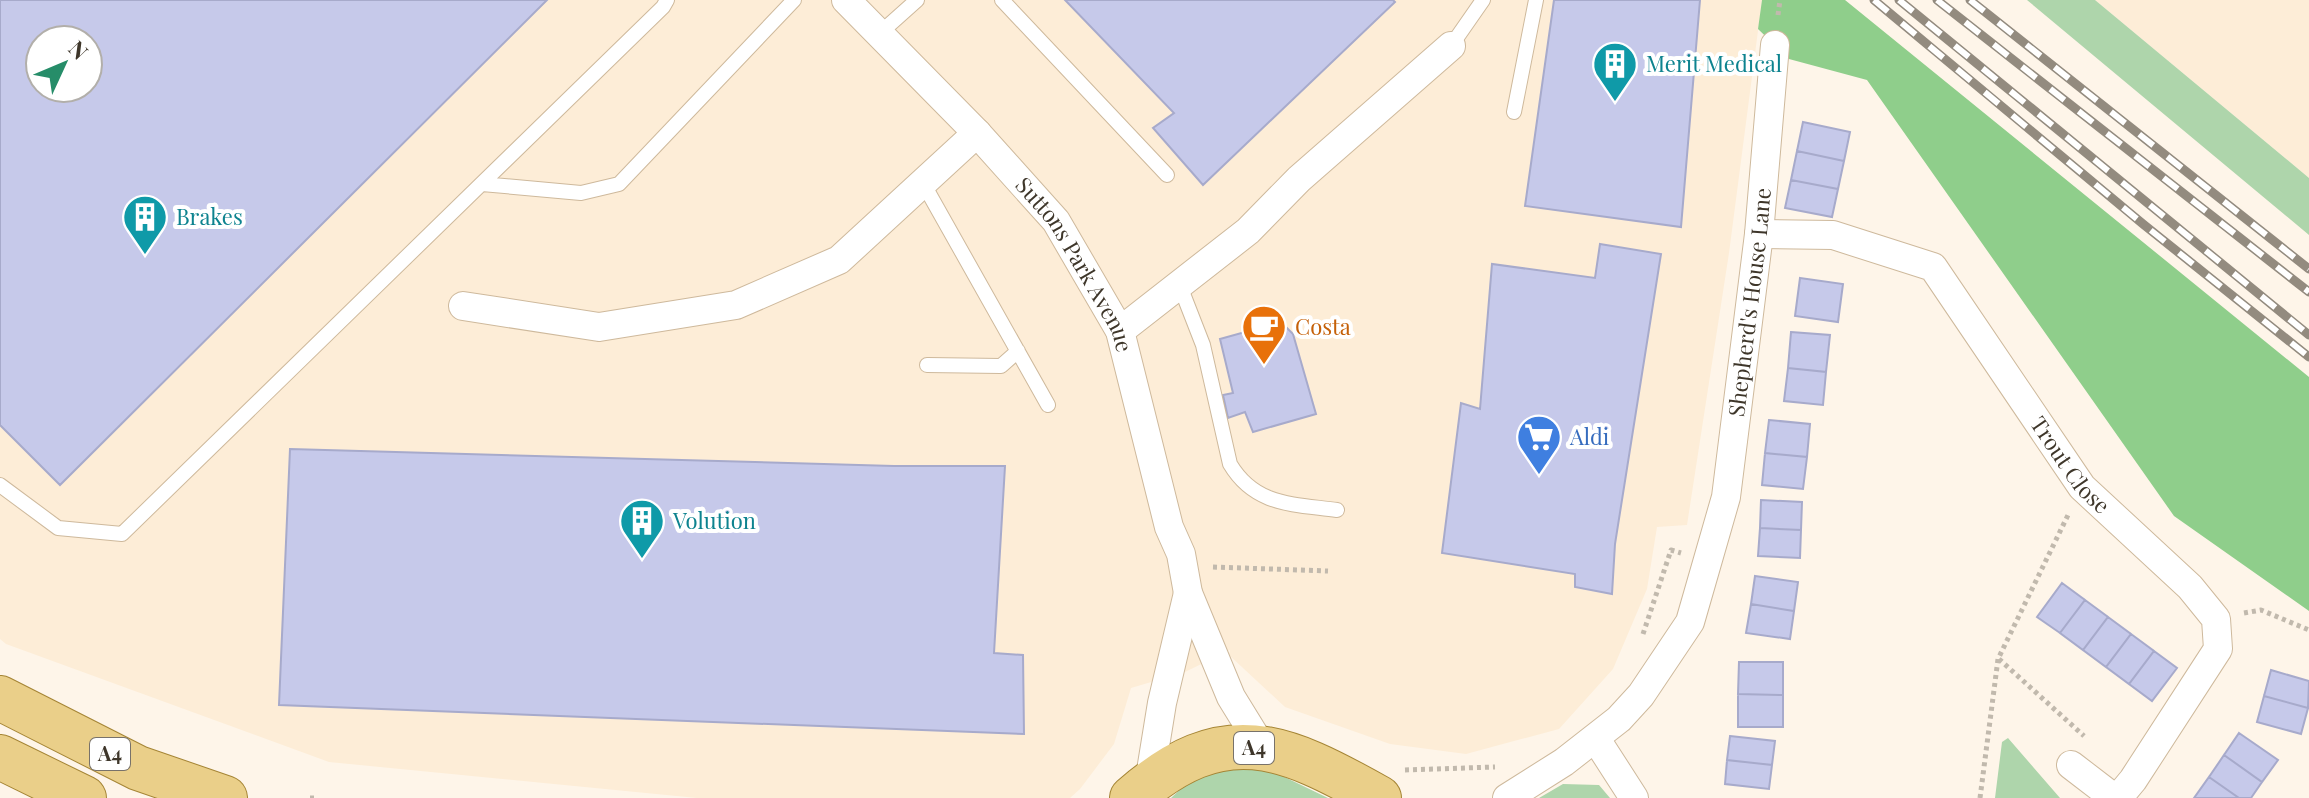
<svg xmlns="http://www.w3.org/2000/svg" width="2309" height="798" font-family="'Playfair Display',serif">
  <style>
    .built { fill: #fdedd7; fill-rule: evenodd }
    .green { fill: #aed5ab }
    .forest { fill: #8fce8b }
    .building { fill: #c6c9ea; stroke: #a7aacb; stroke-width: 2; fill-rule: evenodd }
    .lines { fill: none; stroke-linecap: round; stroke-linejoin: round }
    .lane-casing { stroke: #ceb99c; stroke-width: 16 }
    .street-casing { stroke: #ceb99c; stroke-width: 30 }
    .primary-casing { stroke: #a58535; stroke-width: 46 }
    .path { stroke: #c1b9ad; stroke-width: 5; stroke-dasharray: 4 4; stroke-linecap: butt }
    .lane { stroke: #fff; stroke-width: 14 }
    .street { stroke: #fff; stroke-width: 28 }
    .primary { stroke: #eacf89; stroke-width: 44 }
    .rail-casing { stroke: #938b7f; stroke-width: 9 }
    .rail { stroke: #fff; stroke-width: 6; stroke-dasharray: 18; stroke-linecap: butt }
    .labels { text-anchor: middle; stroke-width: 8; stroke-linejoin: round; paint-order: stroke }
    .shield { fill: #fff; stroke: #78726a; stroke-width: 2 }
    .shield-label { font-size: 20px; font-weight: bold; fill: #3e362a }
    .culture-label { font-size: 22px; fill: #0d838f; stroke: #fff; text-anchor: start }
    .street-label { font-size: 22px; fill: #3e362a; stroke: #fff }
    .food-label { font-size: 22px; fill: #c56008; stroke: #fff; text-anchor: start }
    .shop-label { font-size: 22px; fill: #366cbe; stroke: #fff; text-anchor: start }
  </style>
  <rect width="100%" height="100%" fill="#fef5e9"/>
  <!-- built -->
  <path class="built" d="M0,0H1762L1729,253L1687,525L1657,527L1647,589L1613,669L1559,729L1466,754L1390,744L1285,707L1229,655L1230,650L1185,672L1131,688L1114,744L1080,789L1070,798H697L329,762L6,644L0,639ZM40,40H88V88H40Z
    M2095,0H2309V178Z"/>
  <!-- green -->
  <path class="green" d="M2027,0H2095L2309,178V235Z
    M2008,738L2060,798H1995L2002,742Z
    M1221,766L1270,770L1328,798H1171L1190,780Z
    M1563,784L1599,785L1610,798H1539Z"/>
  <!-- forest -->
  <path class="forest" d="M1762,0H1845L2309,377V611L2174,516L1867,80L1789,59L1758,29Z"/>
  <!-- building -->
  <path class="building" d="M0,0H547L60,485L0,425ZM40,40H88V88H40Z
    M1065,0H1393L1395,2L1203,185L1153,128L1174,113Z
    M1554,0H1700L1681,227L1525,206Z
    M1803,122L1850,132L1844,161L1797,151Z
    M1797,151L1844,161L1838,189L1791,180Z
    M1791,180L1838,189L1832,217L1785,208Z
    M1600,244L1661,254L1615,544L1612,594L1575,587V574L1442,553L1461,403L1480,409L1492,264L1595,278Z
    M1800,278L1843,284L1838,322L1795,316Z
    M1281,322L1293,334L1316,414L1253,432L1245,412L1228,418L1223,395L1233,393L1220,339Z
    M1791,332L1830,335L1826,372L1788,368Z
    M1788,368L1826,372L1823,405L1784,401Z
    M1769,420L1810,424L1807,457L1765,453Z
    M290,449L894,466H1005L994,653L1023,655L1024,734L279,705Z
    M1765,453L1807,457L1803,489L1762,485Z
    M1761,500L1802,502L1801,530L1760,528Z
    M1760,528L1801,530L1800,558L1758,556Z
    M1755,576L1798,582L1794,611L1751,604Z
    M2062,583L2085,600L2060,633L2037,617Z
    M2085,600L2108,617L2083,650L2060,633Z
    M1751,604L1794,611L1790,639L1746,633Z
    M2108,617L2131,634L2106,667L2083,650Z
    M2131,634L2154,651L2129,684L2106,667Z
    M2154,651L2177,668L2152,701L2129,684Z
    M1739,662H1783V695L1738,694Z
    M2271,670L2309,681L2308,708L2264,696Z
    M1738,694L1783,695V727H1738Z
    M2264,696L2308,708L2301,734L2257,722Z
    M2239,733L2278,760L2262,782L2224,755Z
    M1730,736L1775,741L1772,765L1727,760Z
    M2224,755L2262,782L2251,798H2239L2209,777Z
    M1727,760L1772,765L1769,789L1725,784Z
    M2209,777L2239,798H2194Z"/>
  <g class="lines">
    <!-- lane casing -->
    <g class="lane-casing">
      <path id="lane" d="M1002,0L1167,175
        M879,34L917,0
        M1451,46L1483,0
        M1514,112L1536,0
        M923,183L1048,405
        M482,184L581,193L619,184L794,0
        M1180,286L1203,345L1230,464C1255,506 1293,504 1337,510
        M927,365L1001,366L1018,351
        M0,485L58,528L122,534L663,7L667,0"/>
    </g>
    <!-- street casing -->
    <g class="street-casing">
      <g id="street">
        <path id="s1" d="M846,0L977,133L1056,221L1120,331L1169,527L1181,554L1188,593L1231,697L1263,749"/>
        <path id="s2" d="M1759,234L1833,235L1933,267L2082,487L2190,587L2216,619L2218,649L2133,780L2118,798"/>
        <path d="M463,306L599,327L736,305L839,260L977,133"/>
        <path d="M1120,331L1248,231L1299,179L1451,46"/>
        <path d="M1596,739L1634,798"/>
        <path d="M2071,765L2114,798"/>
        <path d="M1149,783L1162,703L1188,593"/>
        <path id="s3" d="M1507,798L1564,762L1619,719L1641,695L1690,622L1726,497L1759,234L1775,45"/>
      </g>
    </g>
    <!-- primary casing -->
    <g class="primary-casing">
      <path id="primary" d="M0,698L138,768L225,798
        M0,757L84,798
        M1132,798C1224,717 1283,744 1379,798"/>
    </g>
    <!-- path -->
    <path class="path" d="M1778,15L1780,0
      M1213,567L1328,571
      M2244,613L2261,610L2309,630
      M1643,634L1671,550L1681,553
      M1999,659L2084,736
      M1405,770L1495,767
      M310,798H314
      M1980,798L1998,659L2069,513"/>
    <!-- lane -->
    <use href="#lane" class="lane"/>
    <!-- street -->
    <use href="#street" class="street"/>
    <!-- primary -->
    <use href="#primary" class="primary"/>
    <!-- rail casing -->
    <g class="rail-casing">
      <path id="rail" d="M1874,0L2143,224L2309,357
        M1899,0L2309,335
        M1937,0L2309,292
        M1970,0L2309,269"/>
    </g>
    <!-- rail -->
    <use href="#rail" class="rail"/>
  </g>
  <!-- icons -->
  <defs>
    <g id="building-pin" transform="scale(2.3)"><path d="M0 17L-7.5 6A9.5 9.5 0 1 1 7.5 6Z" fill="#0f9aa8" stroke="#fff"/><path d="M-4-6H4V6H1V3H-1V6H-4ZM-2.5-4.3h1.7v1.8h-1.7ZM.8-4.3h1.7v1.8H.8ZM-2.5-1h1.7V.8h-1.7ZM.8-1h1.7V.8H.8Z" fill="#fff"/></g>
    <g id="cafe-pin" transform="scale(2.3)"><path d="M0 17L-7.5 6A9.5 9.5 0 1 1 7.5 6Z" fill="#e8710a" stroke="#fff"/><path d="M-5.5-4.5H6V0H3Q3 3.5 0 3.5H-2.5Q-5.5 3.5-5.5 0ZM3-3.2v2h1.7v-2ZM-6 4.5H4V6H-6Z" fill="#fff"/></g>
    <g id="supermarket-pin" transform="scale(2.3)"><path d="M0 17L-7.5 6A9.5 9.5 0 1 1 7.5 6Z" fill="#3f7fe0" stroke="#fff"/><path d="M-6-5.5h2.5l.6 2H6L4.5 2H-2.5L-4.4-4H-6ZM-1.5 3.2a1.3 1.3 0 1 0 .1 0ZM3 3.2a1.3 1.3 0 1 0 .1 0Z" fill="#fff"/></g>
  </defs>
  <g fill-rule="evenodd">
    <use href="#building-pin" x="1615" y="64"/>
    <use href="#building-pin" x="145" y="217"/>
    <use href="#cafe-pin" x="1264" y="327"/>
    <use href="#supermarket-pin" x="1539" y="437"/>
    <use href="#building-pin" x="642" y="521"/>
  </g>
  <g class="labels">
    <!-- shield labels -->
    <g class="shield">
      <rect x="1234" y="732" width="40" height="32" rx="6"/>
      <rect x="90" y="738" width="40" height="32" rx="6"/>
    </g>
    <g class="shield-label">
      <text x="1254" y="755">A4</text>
      <text x="110" y="761">A4</text>
    </g>
    <!-- culture labels -->
    <g class="culture-label">
      <text x="1646" y="72">Merit Medical</text>
      <text x="176" y="225">Brakes</text>
      <text x="673" y="529">Volution</text>
    </g>
    <!-- street labels -->
    <g class="street-label">
      <text dy="8" stroke="none"><textPath href="#s1" startOffset="352">Suttons Park Avenue</textPath></text>
      <text dy="8" stroke="none"><textPath href="#s3" startOffset="584">Shepherd's House Lane</textPath></text>
      <text dy="8" stroke="none"><textPath href="#s2" startOffset="420">Trout Close</textPath></text>
    </g>
    <!-- food labels -->
    <g class="food-label">
      <text x="1295" y="335">Costa</text>
    </g>
    <!-- shop labels -->
    <g class="shop-label">
      <text x="1570" y="445">Aldi</text>
    </g>
  </g>
  <!-- north arrow -->
  <g transform="translate(64 64) rotate(46)"><circle r="38" fill="#ffffff" stroke="#b2afaa" stroke-width="2"/>
  <path d="M0-6L14 30L0 20L-14 30Z" fill="#268d69"/>
  <text y="-12" font-size="22" font-weight="bold" text-anchor="middle" fill="#3e362a">N</text>
  </g>
</svg>
